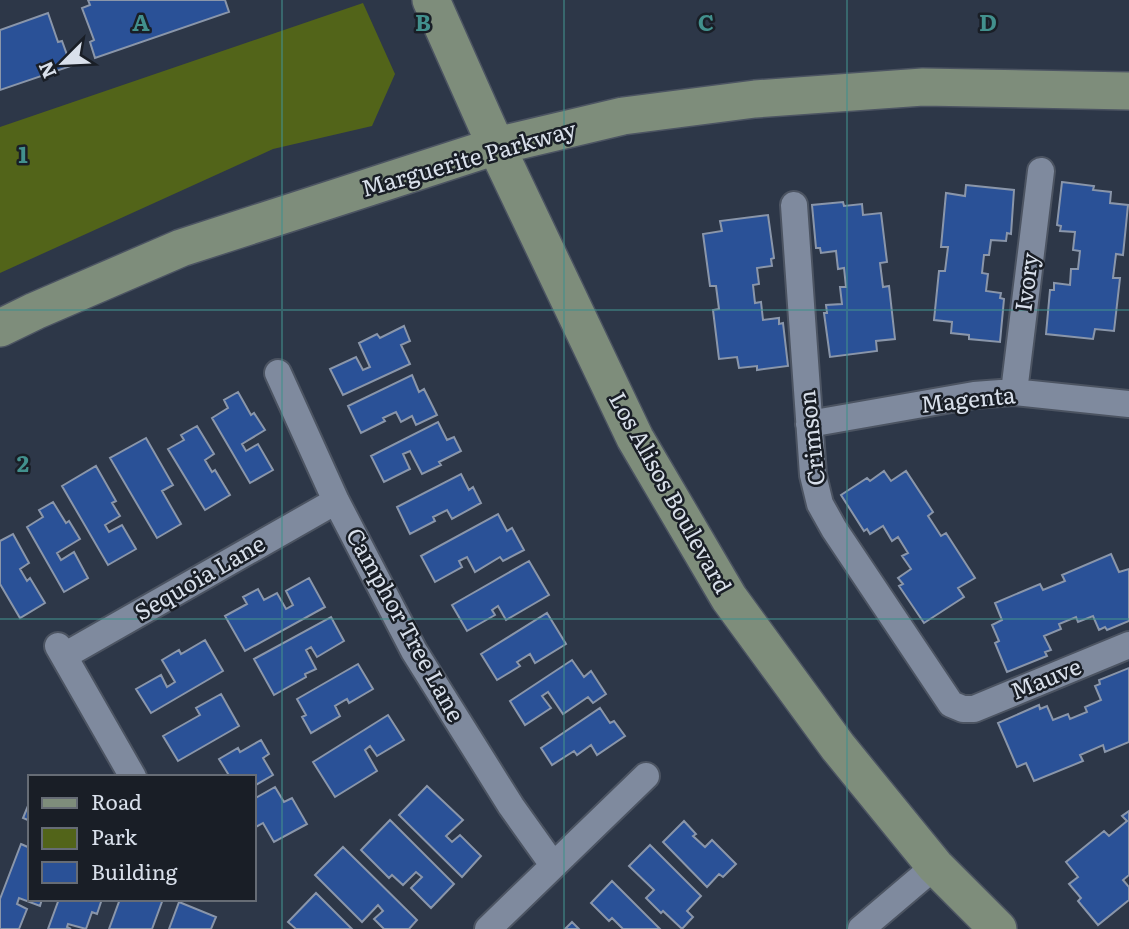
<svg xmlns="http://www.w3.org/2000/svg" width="1129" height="929" font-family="Literata,serif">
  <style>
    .green { fill: #526419 }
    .building { fill: #2a5197; stroke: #8a96aa; stroke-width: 2 }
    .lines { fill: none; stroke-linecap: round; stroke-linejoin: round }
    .minor-casing { stroke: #4c5462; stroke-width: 30 }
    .secondary-casing { stroke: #4c5462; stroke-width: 40 }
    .minor { stroke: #7f8a9e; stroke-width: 26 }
    .secondary { stroke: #7e8d7b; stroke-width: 37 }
    .grid { fill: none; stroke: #42908d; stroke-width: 2; stroke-opacity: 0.55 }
    .labels { text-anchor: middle; stroke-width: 5; stroke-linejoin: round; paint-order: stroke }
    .street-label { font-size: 23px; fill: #d9e0eb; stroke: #191e26 }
    .grid-label { font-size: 23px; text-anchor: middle; font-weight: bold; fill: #42908d; stroke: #191e26; stroke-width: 5; stroke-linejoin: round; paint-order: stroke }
  </style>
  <rect width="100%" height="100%" fill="#2d3748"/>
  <!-- green -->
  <path class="green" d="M363,3L395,74L372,126L273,149L0,273V127Z"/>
  <!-- building -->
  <path class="building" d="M88,0H225L229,12L95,58L90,42L94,40L82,8L90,5Z
    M48,13L58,42L62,41L71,66L0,90V30Z
    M1062,182L1094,186L1093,190L1111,192L1110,203L1128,205L1123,255L1116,254L1113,278H1120L1114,331L1095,329L1093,339L1046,334L1050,290H1054V283L1070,285L1071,269H1078L1080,251L1073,250L1075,232L1060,231L1061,226L1057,225Z
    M966,185L1014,190L1011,234L1007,233L1006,241L991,240L989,255H984L982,273L988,274L986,291L1001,293L1000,298L1004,299L1000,342L969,339V335L951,333L952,322L934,320L939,271H945L948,247H941L946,193L965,196Z
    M843,202L844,206L862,204L863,215L881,213L887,262L880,263L883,287L889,286L895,339L876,341L877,351L830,357L824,313H827L826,305L842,304L840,287H846L844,268L838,269L836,251L821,253L820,248H816L812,205Z
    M768,215L774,258L771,259L772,266L757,268L759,284L753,285L755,303L761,302L763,320L779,318V324L783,323L788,366L757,370V366L739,368L737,357L719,359L713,310L719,309L716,286H710L703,234L722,231L720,221Z
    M404,326L410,341L401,345L410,364L343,395L330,369L356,357L363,370L370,367L359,343L377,334L380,338Z
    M412,375L419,392L424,389L437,415L416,425L412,416L401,422L396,412L383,418L385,421L361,433L348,406Z
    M238,392L251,415L254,413L265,430L242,444L246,451L258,444L273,470L250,483L212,418L228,408L224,400Z
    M438,422L447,440L454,437L461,451L439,462L441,465L422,474L410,451L403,454L410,469L384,482L371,456Z
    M197,426L214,454L205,460L212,472L215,470L230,495L205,510L168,449L184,440L181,435Z
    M146,438L173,485L162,491L181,524L157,538L110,458Z
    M96,466L116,501L112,503L120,516L105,525L109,532L122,525L136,549L108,565L62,486Z
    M884,471L891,481L906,471L933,512L928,516L941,536L946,533L975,578L958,588L964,597L924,623L899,586L903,584L898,578L911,569L902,556L908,553L898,537L892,541L883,526L870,534L867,529L864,531L841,495L867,478L870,481Z
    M461,474L469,490L473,487L481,503L452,519L447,510L433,517L435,521L410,534L397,507Z
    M53,502L66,523L69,521L80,539L57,553L61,560L74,552L88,578L64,592L27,527L43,517L39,510Z
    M498,514L507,531L512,528L524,550L503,561L500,557L475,572L467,557L459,561L462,567L435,582L421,556Z
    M13,534L29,563L20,569L27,581L30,578L45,603L20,618L0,584V541Z
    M1111,554L1119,572L1129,569V621L1107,630L1105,627L1099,630L1093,616L1078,622L1076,617L1059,624L1061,629L1044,636L1051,650L1045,652L1047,656L1007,672L995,643L999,641L992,625L1002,620L995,603L1040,584L1043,590L1065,581L1062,575Z
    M529,561L549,595L506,620L498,606L492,610L495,615L467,631L452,605Z
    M309,578L325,607L245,651L225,616L247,604L243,597L258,589L264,600L277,593L286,609L293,605L286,591Z
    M547,613L566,644L535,663L530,654L517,662L520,666L497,680L481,654Z
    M331,617L344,641L317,657L311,647L306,650L316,669L305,674L306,677L274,695L254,659Z
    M205,640L223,671L151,713L136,689L161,675L167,687L175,682L162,660L179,650L181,654Z
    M572,660L584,677L591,671L606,694L593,703L588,697L563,714L548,692L542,696L551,708L525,725L510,701Z
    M358,664L373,689L349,703L347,699L335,706L340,716L311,733L302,717L306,715L297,699Z
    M1129,668V742L1105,752L1103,745L1080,755L1083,761L1034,781L1026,763L1017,767L998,723L1039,705L1040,709L1047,706L1053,720L1068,714L1070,719L1087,712L1085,707L1101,700L1095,686L1100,684L1099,680Z
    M221,694L239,726L178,761L163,736L200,715L196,708Z
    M600,708L610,723L614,721L625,736L597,755L591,745L577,755L574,751L552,765L541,748Z
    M388,715L404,740L377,756L370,746L365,750L377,771L335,797L313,762Z
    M261,740L269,754L263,758L273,775L254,786V777H230L219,759L238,748L240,752Z
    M427,786L463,820L446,836L452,842L460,835L481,856L462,877L399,815Z
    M275,787L284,802L292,798L307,824L274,842L263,823L254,828V799Z
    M30,801V821L23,818Z
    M1129,811V875L1123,880L1129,887V900L1098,925L1078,901L1081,898L1069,884L1078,877L1066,862L1104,831L1109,836L1127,821L1122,816Z
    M390,820L454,884L431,908L411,888L422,877L416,872L403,885L392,875L389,878L361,850Z
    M684,821L696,834L693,836L705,847L712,840L736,864L723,877L719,874L707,887L663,842Z
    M21,844L30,848V899H42L40,906L19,898L17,904L27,909L19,929H0V899Z
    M650,845L701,896L687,911L693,917L682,929L663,911L661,913L646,898L654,890L629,866Z
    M343,847L417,920L409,929H384L374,919L383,911L378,905L362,922L315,875Z
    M612,881L660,929H623L612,918L609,921L591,903Z
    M316,893L352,929H296L288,922Z
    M59,899H102L97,914L92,912L86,929L68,924L67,927L71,929H48Z
    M120,899H163L152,929H109Z
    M179,902L216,917L211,929H169Z
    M572,922L579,929H565Z"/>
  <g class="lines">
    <!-- minor casing -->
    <g class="minor-casing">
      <path id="minor" d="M794,205L813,475L820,504L834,529L951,704L963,709H974L1129,645
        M278,373L336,501L414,651L511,806L553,865
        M1014,392L1041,171
        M809,424L974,395L1014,392L1129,404
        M58,646L133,777
        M64,656L336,501
        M488,929L646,776
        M861,929L935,866"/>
    </g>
    <!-- secondary casing -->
    <g class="secondary-casing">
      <path id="secondary" d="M431,0L496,146L635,438L729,598L838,747L935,866L998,929
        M0,328L35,311L181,248L496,146L623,116L755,99L923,87L1129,91"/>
    </g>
    <!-- minor -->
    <use href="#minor" class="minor"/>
    <!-- secondary -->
    <use href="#secondary" class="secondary"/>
  </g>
  <!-- grid -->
  <path class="grid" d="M282,0V929M564,0V929M847,0V929M0,310H1129M0,619H1129"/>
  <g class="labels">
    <!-- street labels -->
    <g class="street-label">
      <text transform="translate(469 159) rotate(-16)" y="8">Marguerite Parkway</text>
      <text transform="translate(1027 282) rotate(-83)" y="8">Ivory</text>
      <text transform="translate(968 400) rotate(-6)" y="8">Magenta</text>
      <text transform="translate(812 438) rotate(-96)" y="8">Crimson</text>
      <text transform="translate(670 493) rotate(61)" y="8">Los Alisos Boulevard</text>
      <text transform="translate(200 578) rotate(-30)" y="8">Sequoia Lane</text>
      <text transform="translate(405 625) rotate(61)" y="8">Camphor Tree Lane</text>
      <text transform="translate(1046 679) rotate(-22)" y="8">Mauve</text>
    </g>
  </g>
  <g class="grid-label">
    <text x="141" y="31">A</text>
    <text x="423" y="31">B</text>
    <text x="706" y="31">C</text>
    <text x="988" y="31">D</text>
    <text x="23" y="163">1</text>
    <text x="23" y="472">2</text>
  </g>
  <!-- legend -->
  <rect x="28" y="775" width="228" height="126" fill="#191e26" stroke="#666c75" stroke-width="2"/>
  <rect x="42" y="798" width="35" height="10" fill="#7e8d7b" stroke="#666c75" stroke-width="2"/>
  <text x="91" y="810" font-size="21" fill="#d9e0eb">Road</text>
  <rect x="42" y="828" width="35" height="21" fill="#526419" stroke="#666c75" stroke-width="2"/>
  <text x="91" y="845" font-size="21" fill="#d9e0eb">Park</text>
  <rect x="42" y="862" width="35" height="21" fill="#2a5197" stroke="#666c75" stroke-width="2"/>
  <text x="91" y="880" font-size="21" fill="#d9e0eb">Building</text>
  <!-- north arrow -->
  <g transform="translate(63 63) rotate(246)" stroke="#191e26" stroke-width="5" paint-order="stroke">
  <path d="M0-5L12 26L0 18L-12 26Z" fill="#d9e0eb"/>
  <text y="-10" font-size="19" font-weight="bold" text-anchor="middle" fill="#d9e0eb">N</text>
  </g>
</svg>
